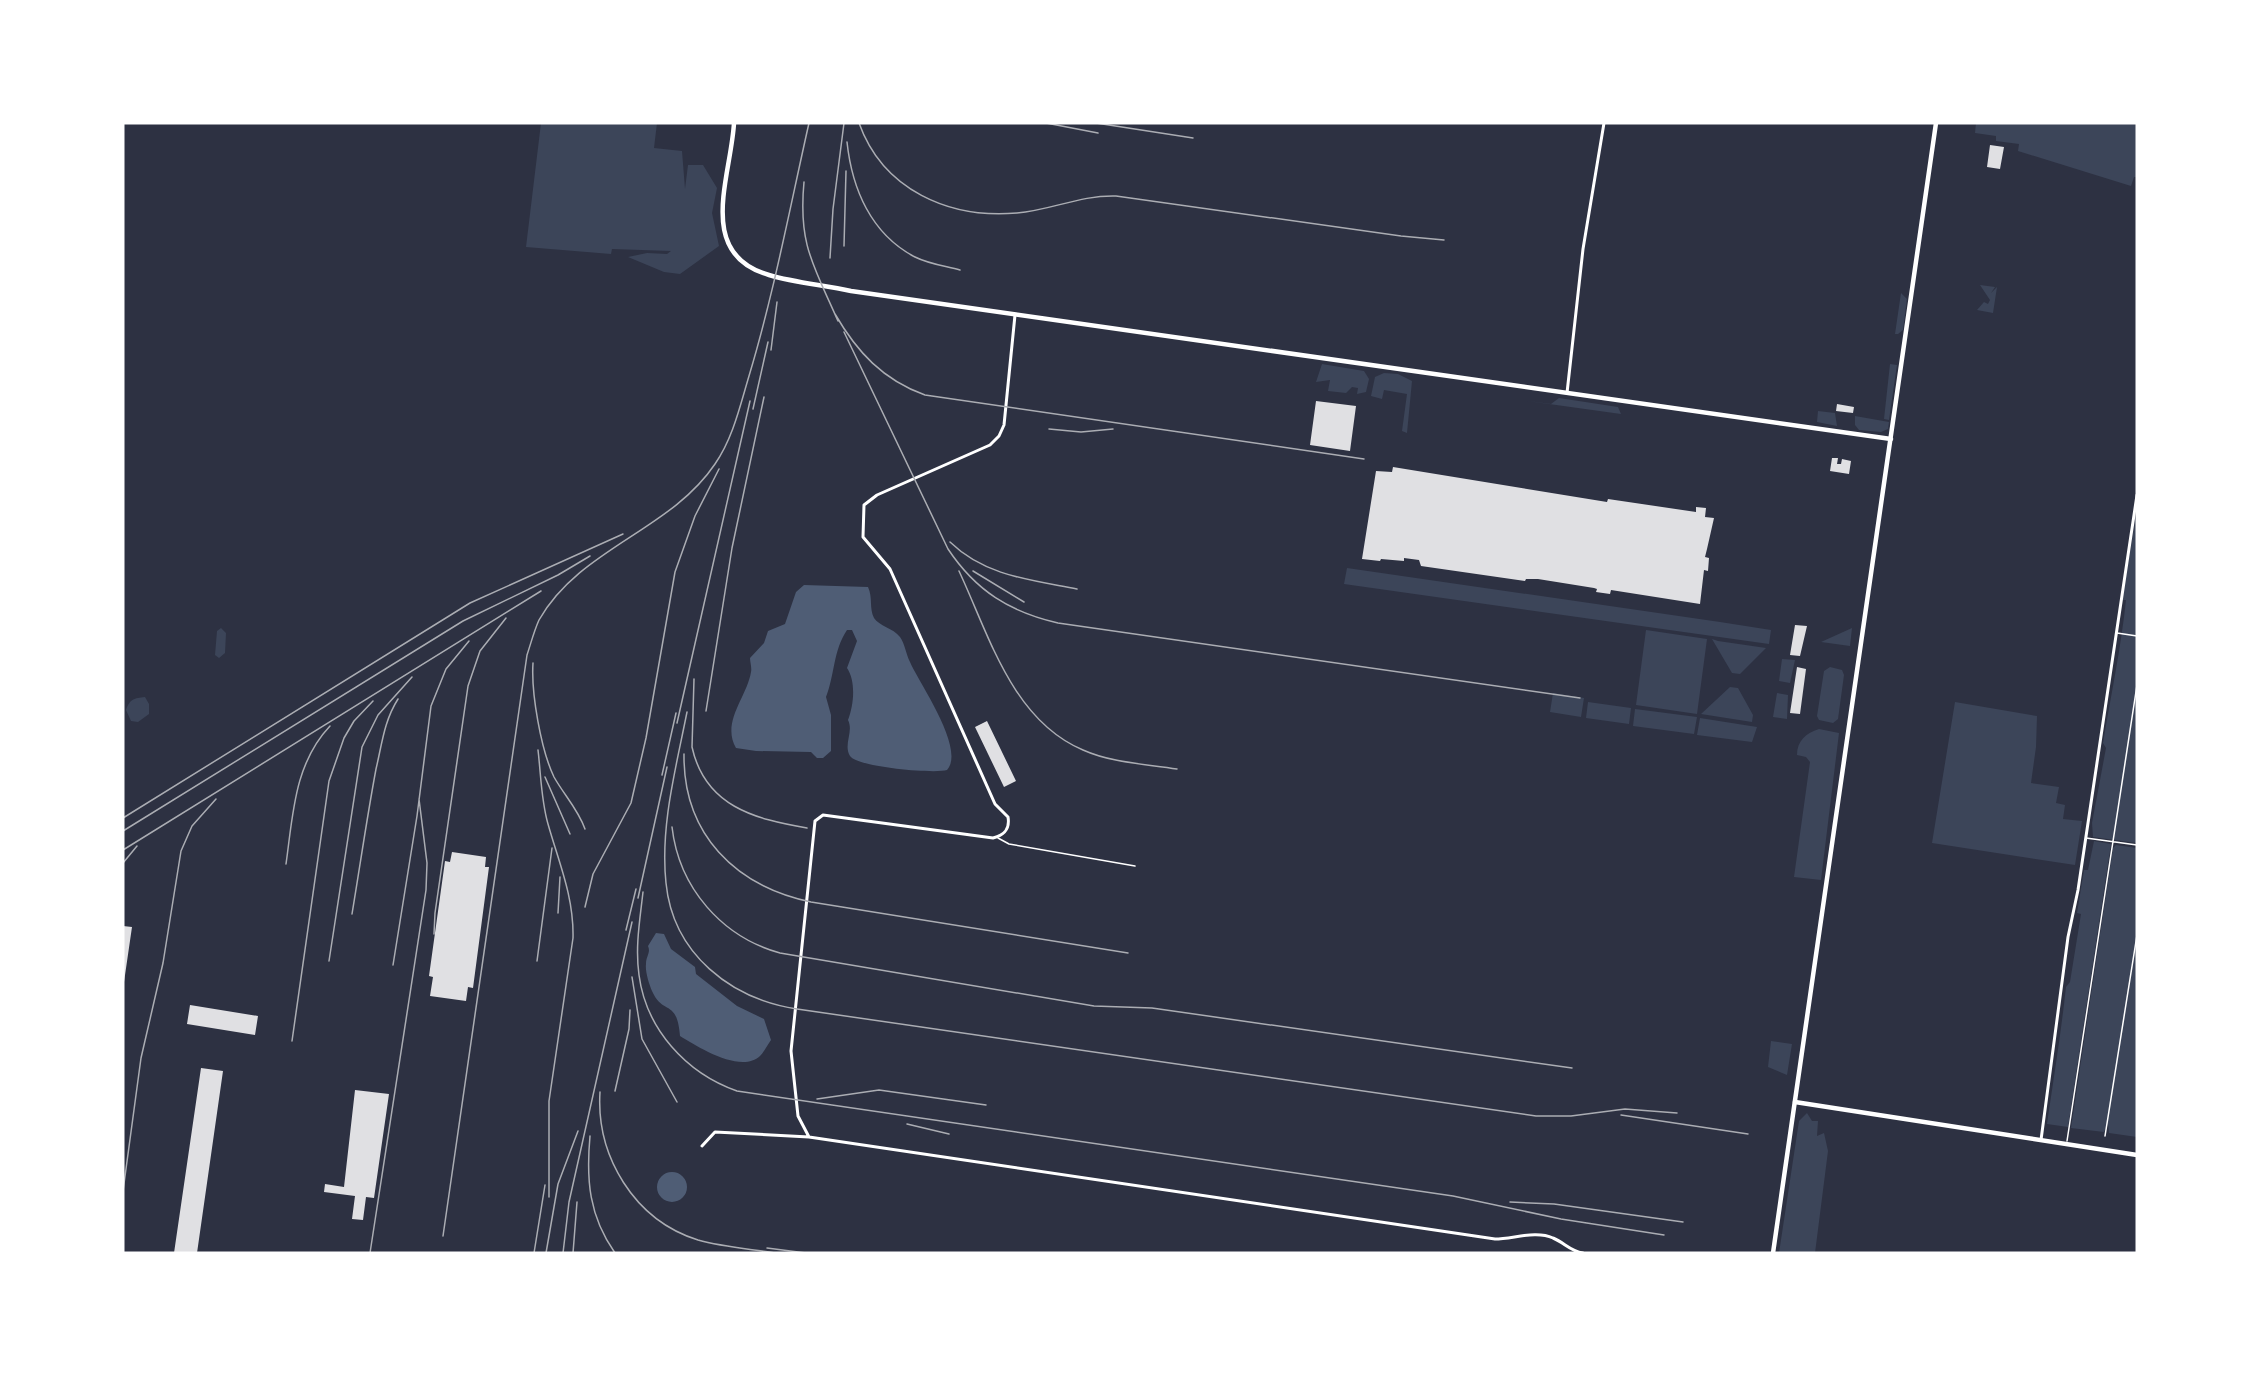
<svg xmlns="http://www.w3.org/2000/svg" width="2260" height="1376" font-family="Mulish,sans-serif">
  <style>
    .green { fill: #3c4559 }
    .water { fill: #4f5d75 }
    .building { fill: #e0e0e3 }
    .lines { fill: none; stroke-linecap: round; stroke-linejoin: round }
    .service { stroke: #fff; stroke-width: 1.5 }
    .minor { stroke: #fff; stroke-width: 3 }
    .secondary { stroke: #fff; stroke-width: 4.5 }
    .primary { stroke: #fff; stroke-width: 4.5 }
    .rail { stroke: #abadb3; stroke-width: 1.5 }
  </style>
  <rect width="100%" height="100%" fill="#2d3142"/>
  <!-- green -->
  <path class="green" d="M541,123H657L654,148L682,151L685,189L688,165H703L717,188L712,213L719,246L680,274L664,272L628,257L647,253L667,254L671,251L612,249L611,254L526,247Z
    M1976,123H2137V177H2134L2131,186L2018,151L2019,144L1996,141V136L1975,133Z
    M1980,285L1995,287L1991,293L1997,287L1993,313L1977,310L1984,302L1988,304L1990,300Z
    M1901,293L1907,299L1903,330L1898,334H1895Z
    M1322,364L1364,371L1369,379L1366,392L1357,394L1358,388L1352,387L1346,393L1328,391L1330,380L1316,382Z
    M1890,364L1897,365L1889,420L1884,419Z
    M1384,373L1398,374L1412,381L1407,433L1402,431L1407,394L1384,390L1382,399L1371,396L1375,377Z
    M1559,398L1618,407L1621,414L1520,400L1551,404Z
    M1818,411L1835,413L1837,426L1817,422Z
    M1855,416L1889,422L1888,429L1881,432L1859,430L1855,425Z
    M2137,510V843L2093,837L2092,823L2106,748L2103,743C2111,695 2121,648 2126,600H2122Z
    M1347,568L1720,622L1771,630L1769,644L1344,584Z
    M221,628L226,633L225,653L219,658L215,655L217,631Z
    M1852,628L1850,646L1821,642Z
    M1646,630L1707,639L1697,714L1636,705Z
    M1712,639L1718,641L1766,648L1740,674L1732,673Z
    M1782,659L1795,660L1790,683L1779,681Z
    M1830,667L1842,670L1844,675L1838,719L1833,723L1819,720L1817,716L1824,671Z
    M1730,687L1738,688L1753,715L1752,722L1701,714Z
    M1553,693L1584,698L1581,717L1550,712Z
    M1777,693L1788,695L1787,719L1773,717Z
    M145,697L149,704V714L138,722L131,721L126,710C130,699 134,698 145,697Z
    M1588,702L1631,708L1629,724L1586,718Z
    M1955,702L2037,716L2036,747L2031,783L2059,787L2056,803L2065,805L2063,819L2082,821L2075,865L1932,843Z
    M1635,709L1697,717L1694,734L1633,726Z
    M1700,718L1757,727L1752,742L1697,735Z
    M1819,729L1839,733L1821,880L1794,877L1810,762L1806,757L1797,755C1797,741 1806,733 1819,729Z
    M2094,841L2111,844L2068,1127L2047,1124C2053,1083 2061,1033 2066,987L2070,982L2081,914L2077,913L2084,870H2088Z
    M2116,845L2137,848V1137L2109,1133L2108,1123L2104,1132L2071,1128L2113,848Z
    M1771,1041L1792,1044L1787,1075L1768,1067Z
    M1807,1113L1812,1121H1818L1817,1136L1824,1133L1828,1151L1815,1253H1779L1799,1121Z"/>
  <!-- water -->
  <path class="water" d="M804,585L868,587C873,598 869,608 874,618C879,626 893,628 900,637C905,644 906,654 910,662C919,683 966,749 947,770C934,774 857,767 850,756C843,744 854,732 848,720C854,705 856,681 847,668L857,641L852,630H847C833,651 835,674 826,697L831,715V751L823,758H817L811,752L756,751L736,748C721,722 747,697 751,672C752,668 750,662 750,658L764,643L768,631L785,624L796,592Z
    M656,933L664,934L671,949L695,967L696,974L737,1006L764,1019L771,1040C768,1044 764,1052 760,1056C741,1074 698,1047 680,1036C677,998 663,1016 652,991C649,984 645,971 646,964C646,956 651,953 648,946Z
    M657 1187a15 15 0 1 1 30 0a15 15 0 1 1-30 0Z"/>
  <!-- building -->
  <path class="building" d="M1990,145L2004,147L2000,169L1987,167Z
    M1316,401L1356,406L1350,451L1310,445Z
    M1837,404L1854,407L1853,413L1836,411Z
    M1832,458H1838L1837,464H1841L1842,459L1851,461L1849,474L1830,471Z
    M1393,467L1607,502L1608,499L1696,512V507L1706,508L1705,517L1714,518L1707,549L1705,557L1709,558L1708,571L1704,570L1700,604L1611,590L1610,594L1596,592L1597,589L1594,588L1538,579H1526L1525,581L1421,566L1419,560L1404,558V561L1381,559L1380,561L1362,559L1376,471L1392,472Z
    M1795,625L1807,626L1800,656L1790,655Z
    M1797,667L1806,669L1800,714L1790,713Z
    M987,721L1016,781L1004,787L975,727Z
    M452,852L486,857L485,867H489L473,988L468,987L466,1001L430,996L433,977L429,976L445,861L450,862Z
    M123,926L132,927L124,982H123Z
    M190,1005L258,1016L255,1035L187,1024Z
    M201,1068L223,1071L197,1253H174Z
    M355,1090L389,1094L374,1198L366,1197L363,1220L352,1219L355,1196L324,1192L325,1184L344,1187Z"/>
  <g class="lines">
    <!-- service -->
    <path class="service" d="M2117,633L2137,636
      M998,838L1009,844L1135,866
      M2086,838L2137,845
      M2105,1136L2137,935
      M2067,1141L2137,685"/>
    <!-- minor -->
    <path class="minor" d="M1567,393L1583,249L1604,123
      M809,1137L798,1116L791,1051L815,821L823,815L993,838C1005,835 1010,829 1008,817L995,804L890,569L863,537L864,505L877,495L990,445L999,436L1004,425L1015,315
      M2041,1140L2068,937L2078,890L2137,495
      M702,1146L715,1132L809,1137L1495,1239C1513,1239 1536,1230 1553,1238C1565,1243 1570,1251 1583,1253"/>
    <!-- secondary -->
    <path class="secondary" d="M734,123C731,177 695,254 769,275C796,283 824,285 851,291L1891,439
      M1795,1102L2137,1155"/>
    <!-- primary -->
    <path class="primary" d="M1773,1253L1936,123"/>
    <!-- rail -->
    <path class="rail" d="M859,123C883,190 949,219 1017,213C1052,210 1080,195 1116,196L1401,236L1444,240
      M1046,123L1098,133
      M1096,123L1193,138
      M847,142C852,189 871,234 915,257C929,264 945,266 960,270
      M804,182C798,245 814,266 838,321
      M844,246L846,171
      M830,258L833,209L844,123
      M835,314C857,352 883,380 925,395L1364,459
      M844,332L948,549C976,591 1010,612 1058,623L1580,698
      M771,350L777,302
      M753,409L768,342
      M1049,429L1081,432L1113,429
      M950,542C985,576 1031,580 1077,589
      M959,571C989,635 1012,720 1083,750C1112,763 1146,764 1177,769
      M973,571L1024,602
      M533,663C531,693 541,750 554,777C564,795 578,809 585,829
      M694,679L692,747C705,806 754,819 807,828
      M706,711L732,548L764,397
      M687,712C676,768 660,826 666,883C673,954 731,999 797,1009L1536,1116H1571L1625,1109L1677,1113
      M677,723L750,401
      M538,750C541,775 541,800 548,824C559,863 574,897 573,938L549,1101V1197
      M684,754C683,834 735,886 811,902L1128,953
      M662,775L676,713
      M545,777L570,834
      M123,818L470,603L623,534
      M672,827C679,888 722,937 780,953L1094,1006L1152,1008L1572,1068
      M123,831L463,621L558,575L590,556
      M123,850L541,591
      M123,863L137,846
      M286,864C293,815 294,764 330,726
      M643,892C640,919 635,947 639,975C646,1029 686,1073 737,1091L1453,1196L1561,1219L1664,1235
      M638,898L667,767
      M585,907L593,874L631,803L646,738L675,572L695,516L719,469
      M558,913L560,877
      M352,914C360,866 367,817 376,769C382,744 384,721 398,699
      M626,930L636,889
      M434,934L435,913L468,686L480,651L506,618
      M329,961L362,747L378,715L412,677
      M537,961L552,848
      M393,965L417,816L431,706L446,669L469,641
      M632,977L642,1039L677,1102
      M292,1041L329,781L344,738L354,721L373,701
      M615,1091L629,1029L630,1010
      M600,1092C596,1156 634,1220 698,1240C723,1247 750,1249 775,1253
      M817,1099L879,1090L986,1105
      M1621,1115L1748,1134
      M907,1124L949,1134
      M590,1136C586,1180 589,1216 615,1253
      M123,1191L141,1058L163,963L181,851L192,826L216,799
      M1510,1202L1554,1204L1683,1222
      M443,1236L527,655C531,643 534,631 539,620C580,548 670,531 715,464C733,438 740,406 749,376C774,293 790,207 809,123
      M767,1248L806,1253
      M370,1253L426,890L427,863L419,799
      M534,1253L545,1185
      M546,1253L558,1184L578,1131
      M563,1253L569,1202L632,922
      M573,1253L577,1202"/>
  </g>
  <!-- border -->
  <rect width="2260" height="1376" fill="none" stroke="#ffffff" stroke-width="249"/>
</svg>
